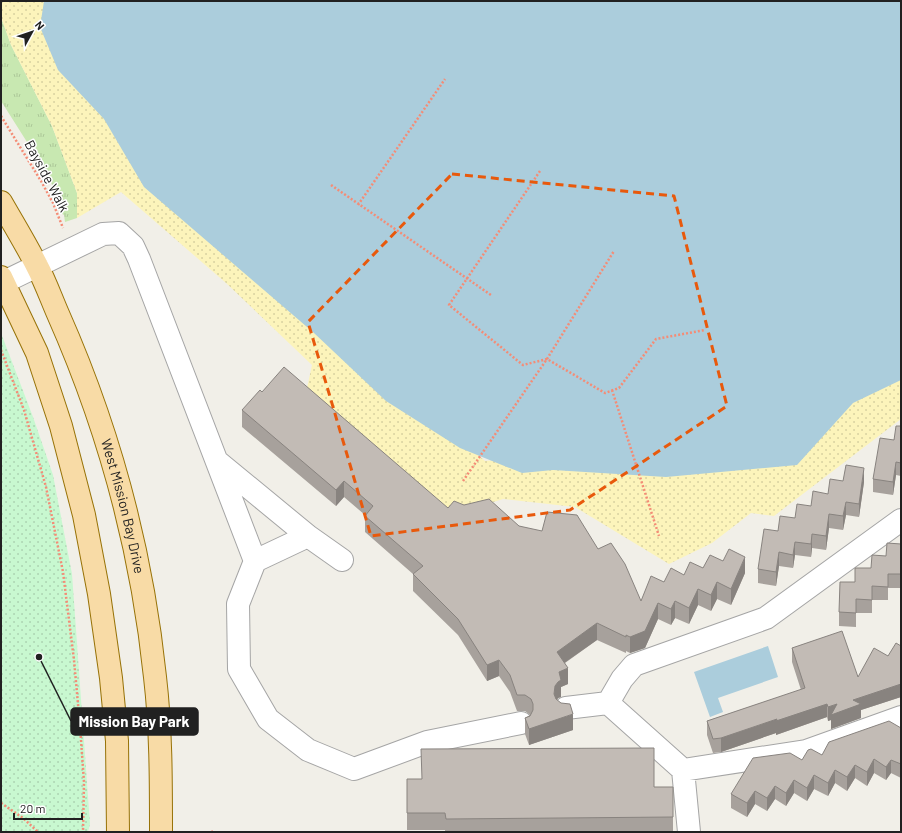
<svg xmlns="http://www.w3.org/2000/svg" width="902" height="833" font-family="Barlow,sans-serif">
  <style>
    .grass { fill: url(#grass-tufts) }
    .sand { fill: url(#sand-dots) }
    .park { fill: url(#park-dots) }
    .water { fill: #abcddc }
    .lines { fill: none; stroke-linecap: round; stroke-linejoin: round }
    .minor-casing { stroke: #a5a5a5; stroke-width: 24 }
    .major-casing { stroke: #977207; stroke-width: 24 }
    .path { stroke: #f48c76; stroke-width: 2.5; stroke-dasharray: 2 2; stroke-linecap: butt }
    .minor { stroke: #fff; stroke-width: 22 }
    .major { stroke: #f8dba6; stroke-width: 22 }
    .wall { fill: #a7a19c }
    .shaded-wall { fill: #88837f }
    .building { fill: #c2bbb5; stroke: #88837f }
    .marked { fill: none; stroke: #e8590c; stroke-width: 3; stroke-dasharray: 8 5; stroke-linejoin: round }
    .labels { text-anchor: middle; stroke-width: 3; stroke-linejoin: round; paint-order: stroke }
    .street-label { font-size: 14px; fill: #212121; stroke: #fff }
    .leader { fill: none; stroke: #212121; stroke-width: 1.5 }
    .callout-dot { fill: #212121; stroke: #fff; stroke-width: 1.5 }
    .callout { fill: #212121; stroke: #212121; stroke-width: 1.5 }
    .callout-label { font-size: 15px; text-anchor: middle; font-weight: bold; fill: #fff }
  </style>
  <defs>
    <pattern id="grass-tufts" width="24" height="20" patternUnits="userSpaceOnUse"><rect width="24" height="20" fill="#c8e8b1"/><path d="M3 7l-1-3M5 7V3M7 7l1-3M15 17l-1-3M17 17v-4M19 17l1-3" fill="none" stroke="#acc798"/></pattern>
    <pattern id="sand-dots" width="8" height="8" patternUnits="userSpaceOnUse"><rect width="8" height="8" fill="#fcf4bb"/><path d="M2 2h.1M6 6h.1" fill="none" stroke="#d8d1a0" stroke-width="1.8" stroke-linecap="round"/></pattern>
    <pattern id="park-dots" width="8" height="8" patternUnits="userSpaceOnUse"><rect width="8" height="8" fill="#c8f8d0"/><path d="M2 2h.1M6 6h.1" fill="none" stroke="#acd4b2" stroke-width="1.8" stroke-linecap="round"/></pattern>
  </defs>
  <rect width="100%" height="100%" fill="#f1efe8"/>
  <!-- grass -->
  <path class="grass" d="M1,17L11,45L52,126L77,193V218L65,222L64,215L61,213L59,200L46,172L1,101Z"/>
  <!-- sand -->
  <path class="sand" d="M1,1H108L292,290L485,461L656,447L901,347V419L774,516L751,513L712,543L669,564L575,507L503,499L455,514L387,471L307,388L312,365L226,283L121,192L77,218V193L52,126L11,45L1,17Z"/>
  <!-- park -->
  <path class="park" d="M1,333L33,417L53,475L72,574L90,824L88,832H1Z"/>
  <!-- water -->
  <path class="water" d="M44,1H901V380L853,403L797,465L666,477L553,470L522,473L460,448L386,401L314,333L144,187L104,119L58,70L40,27Z
    M768,646L778,677L718,698L723,712L710,717L694,672Z"/>
  <g class="lines">
    <!-- minor casing -->
    <g class="minor-casing">
      <path id="minor" d="M4,282L103,234L119,233L133,246L139,259L255,561L238,604L239,669L268,719L308,750L354,769L427,742L521,723
        M218,462L308,536
        M255,561L308,536L342,560
        M608,703L683,770L806,751L901,717
        M566,708L608,703L622,679L634,665L766,618L901,520
        M683,770L689,832"/>
    </g>
    <!-- major casing -->
    <g class="major-casing">
      <g id="major">
        <path id="s1" d="M1,202C13,223 26,244 37,266C45,281 51,298 58,314C109,429 142,552 155,677C161,728 161,780 161,832"/>
        <path d="M1,277L37,353L61,426L84,515L99,594L111,678L117,741L118,832"/>
      </g>
    </g>
    <!-- path -->
    <path class="path" d="M1,116L41,181L53,203L63,228
      M540,171L449,305L523,365L547,359L605,393L619,388L656,339L705,330
      M331,185L491,295
      M358,205L445,79
      M1,350L24,410L46,487L63,572L74,660L80,726L84,782L83,832
      M612,390L659,536
      M463,481L547,359L614,251
      M1,803L23,818L38,832
      M212,832L213,831"/>
    <!-- minor -->
    <use href="#minor" class="minor"/>
    <!-- major -->
    <use href="#major" class="major"/>
  </g>
  <!-- wall -->
  <path class="wall" d="M242,410L448,508L519,526L598,549L641,601L664,582L703,568L745,573L731,605L717,599L711,611L698,605L689,624L675,618L671,625L658,619L645,648L630,653L626,651V653L597,640L565,663L568,684L561,687V697L558,698L557,700L573,730L529,745L525,734V718L530,715L525,711H517L510,692L499,676L487,681L458,635L413,591V574L365,532V515L344,497L336,506L242,427Z
    M901,426V476L896,475L893,495L873,492V479Z
    M843,481L864,482L859,517L846,515L843,530L829,528L826,550L812,548L811,557L795,555L793,568L779,566L776,586L758,583V569L778,531L811,506L828,494Z
    M901,544V588H888V600H872V613H856V627L839,626V612L855,582L871,568Z
    M901,646V697L861,710V718L831,729V720L828,721L827,717L776,735V733L721,752L713,753L707,735V721L801,690L792,662V648L858,677L888,656Z
    M901,728V778L891,773L886,780L874,773L867,786L855,778L847,791L835,783L828,796L814,789L807,801L794,793L786,806L775,799L767,811L755,804L747,817L731,808V794L802,760L822,755Z
    M407,779L654,787H673V832H445V830H407Z"/>
  <!-- shaded-wall -->
  <path class="shaded-wall" d="M896,462V475L893,495V482Z
    M864,468V482L859,517V504Z
    M344,481V497L336,506V490Z
    M846,502V515L843,530V516Z
    M829,514V528L826,550V536Z
    M812,534V548L811,557V544Z
    M795,542V555L793,568V555Z
    M779,552V566L776,586V572Z
    M745,557V573L731,605V589Z
    M717,582V599L711,611V595Z
    M698,589V605L689,624V608Z
    M675,601V618L671,625V609Z
    M658,603V619L645,648L630,653V637Z
    M597,623V640L557,668V652Z
    M499,660V676L487,681V665Z
    M568,668V684L561,687V697L558,698L555,703L554,694L555,686L559,672Z
    M901,684V697L861,710V718L831,729V720L828,721V707L853,700Z
    M827,704V717L776,735V733L721,752V738L777,719Z
    M573,714V730L529,745V729Z
    M874,759V773L867,786V772Z
    M891,760V773L886,780V767Z
    M855,765V778L847,791V777Z
    M835,770V783L828,796V783Z
    M814,775V789L807,801V788Z
    M794,780V793L786,806V793Z
    M775,786V799L767,811V798Z
    M755,791V804L747,817V803Z"/>
  <!-- building -->
  <path class="building" d="M284,367L448,508L454,501L464,505L489,499L519,526L542,531L547,512L577,515L598,549L611,543L625,564L641,601L651,576L664,582L671,568L684,575L690,562L703,568L710,555L723,561L729,549L745,557L731,589L717,582L711,595L698,589L689,608L675,601L671,609L658,603L645,631L630,637L626,635V637L597,623L557,652L568,668L559,672L561,680L558,682L555,686L554,694L556,699L561,703L570,704L573,714L529,729L525,718L530,716L533,710V704L531,699L525,695H517L510,675L499,660L487,665L458,619L413,574L423,566L365,516L373,506L344,481L336,490L242,410L260,390L262,392Z
    M896,426H901V463L896,462L893,482L873,479L880,438L894,440Z
    M846,465L864,468L859,504L846,502L843,516L829,514L826,536L812,534L811,544L795,542L793,555L779,552L776,572L758,569L764,529L778,531L780,516L795,518L797,504L811,506L813,491L828,494L830,479L843,481Z
    M887,543L901,544V574H888V587L872,586V600L856,599V613L839,612L840,582H855V568H871L872,555L886,556Z
    M842,631L858,677L874,648L888,656L896,643L901,646V684L853,700L861,704L831,715L837,704L828,707L827,704L776,721L777,719L721,738L713,739L707,721L805,688L792,648Z
    M889,721L901,728V764L891,760L886,767L874,759L867,772L855,765L847,777L835,770L828,783L814,775L807,788L794,780L786,793L775,786L767,798L755,791L747,803L731,794L753,758L790,753L802,760L808,750L811,749L822,755L829,742Z
    M654,748V787H673V817L446,819L445,813H407V779H422L421,749Z"/>
  <!-- marked area -->
  <path class="marked" d="M452,174L674,196L727,406L570,510L371,536L308,322Z"/>
  <g class="labels">
    <!-- street labels -->
    <g class="street-label">
      <text transform="translate(47 176) rotate(62)" y="5">Bayside Walk</text>
      <text dy="5" stroke="none"><textPath href="#s1" startOffset="329">West Mission Bay Drive</textPath></text>
    </g>
  </g>
  <!-- callouts -->
  <path class="leader" d="M39 657L71 721"/>
  <circle class="callout-dot" cx="39" cy="657" r="4"/>
  <rect class="callout" x="71" y="708" width="127" height="27" rx="4"/>
  <g class="callout-label">
    <text x="134" y="727">Mission Bay Park</text>
  </g>
  <!-- border -->
  <rect width="902" height="833" fill="none" stroke="#212121" stroke-width="4"/>
  <!-- north arrow -->
  <g transform="translate(32 32) rotate(50)" stroke="#ffffff" stroke-width="3" paint-order="stroke">
  <path d="M0-3L7 15L0 10L-7 15Z" fill="#212121"/>
  <text y="-6" font-size="11" font-weight="bold" text-anchor="middle" fill="#212121">N</text>
  </g>
  <!-- scale -->
  <path d="M14 813v6h68v-6" fill="none" stroke="#212121" stroke-width="2"/>
  <text x="20" y="813" font-size="12" fill="#212121" stroke="#ffffff" stroke-width="3" paint-order="stroke">20 m</text>
</svg>
